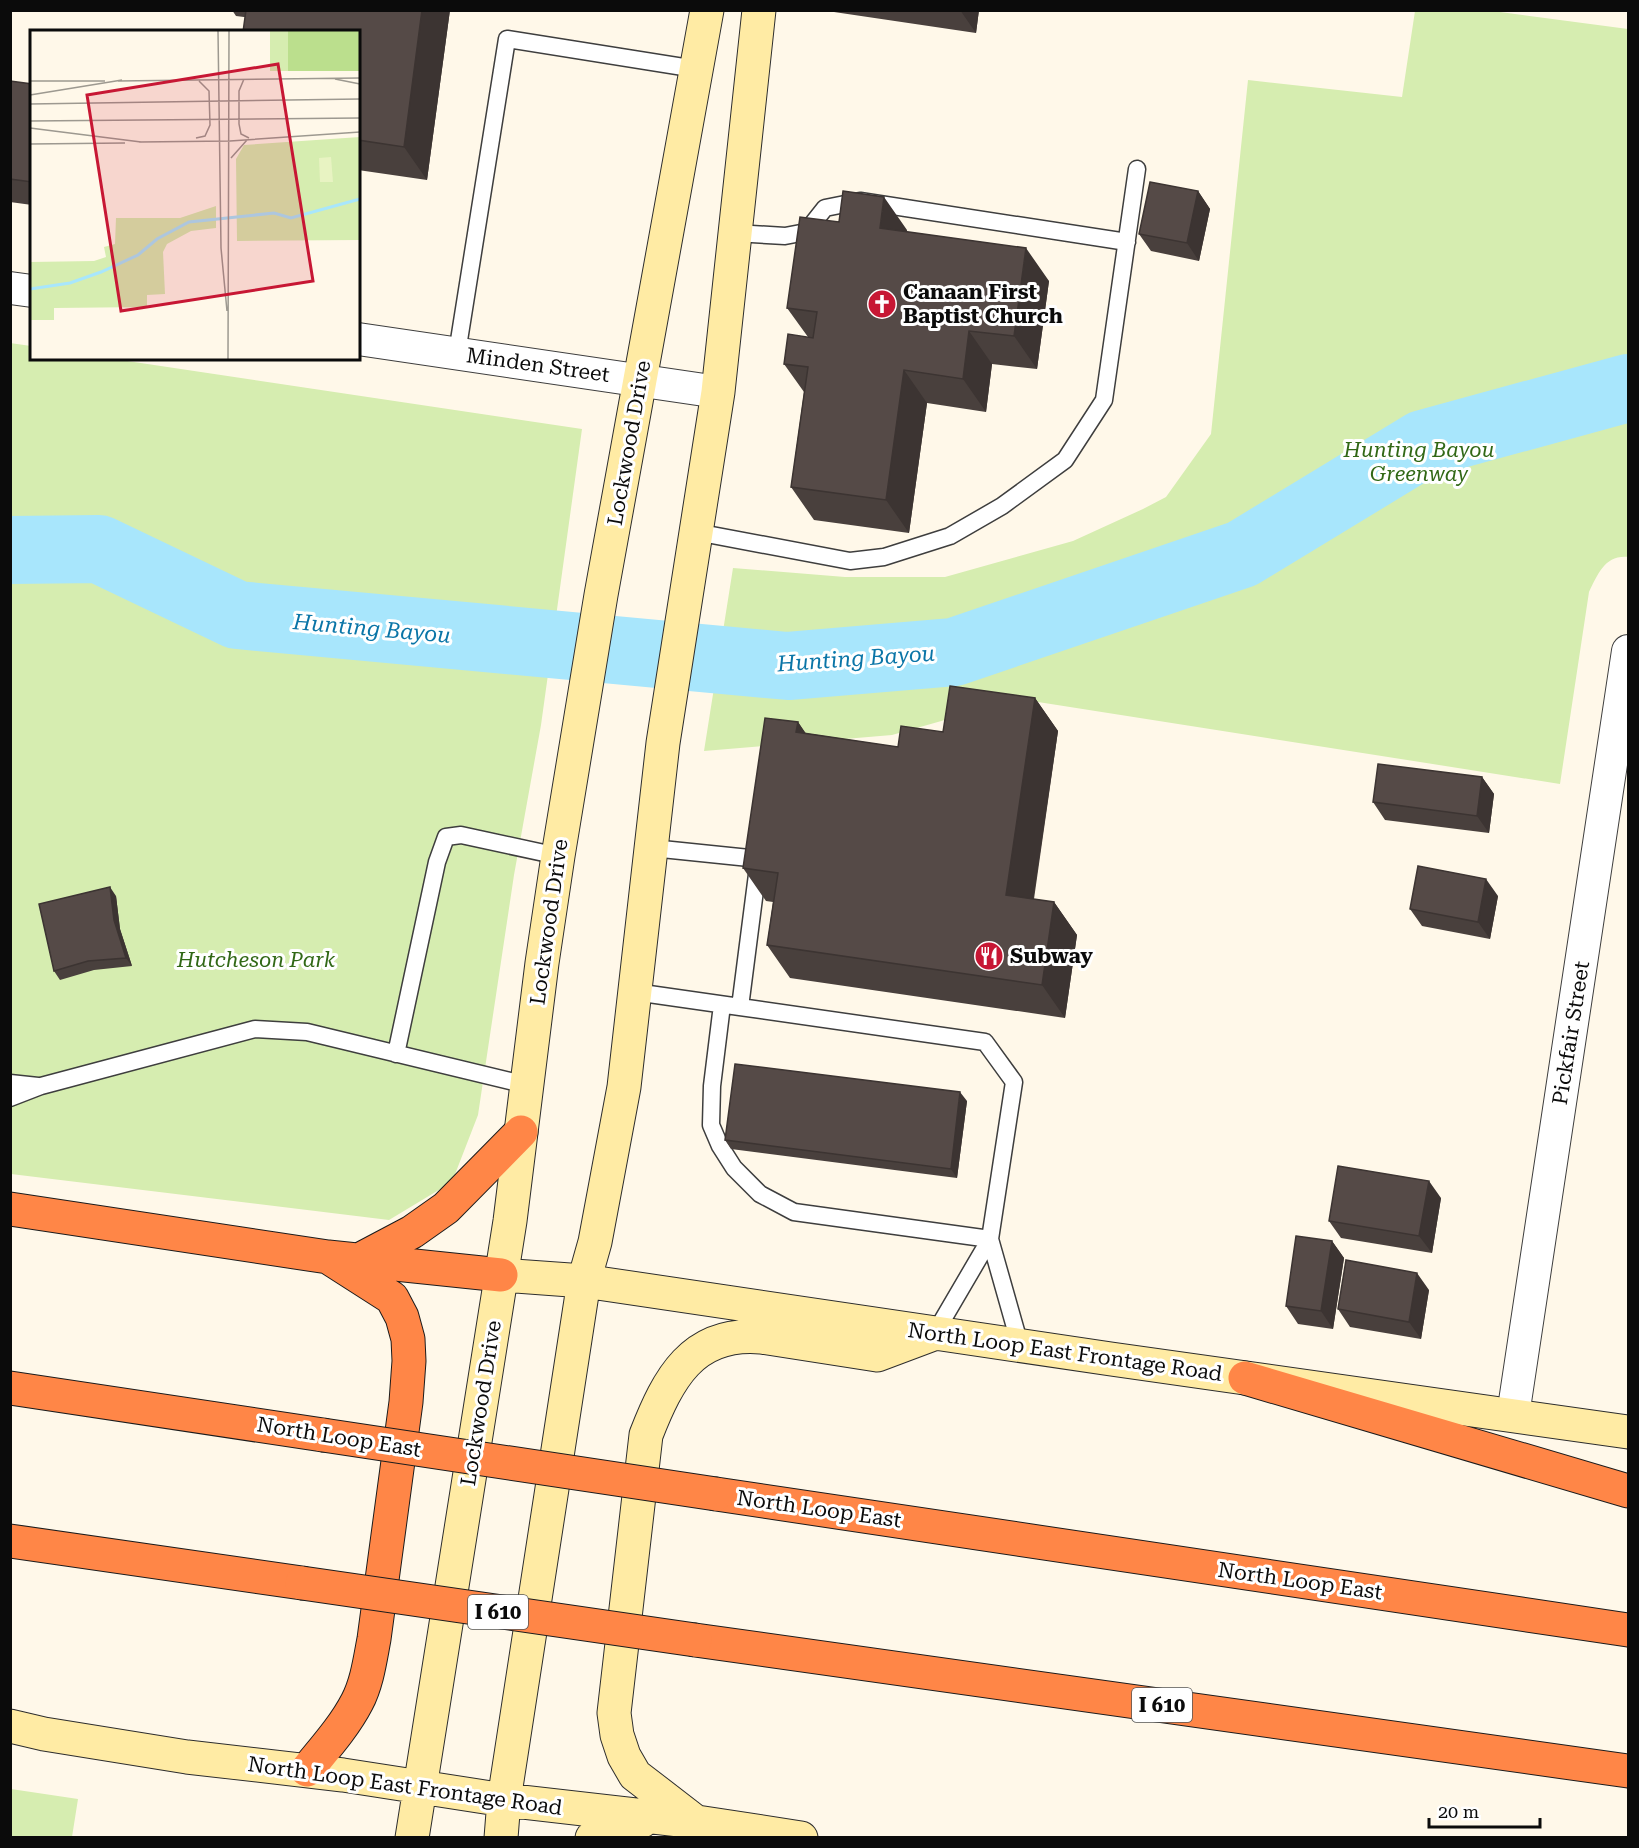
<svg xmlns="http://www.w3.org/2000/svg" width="1639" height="1848" font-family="'Roboto Serif',serif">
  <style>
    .green { fill: #d6edb0 }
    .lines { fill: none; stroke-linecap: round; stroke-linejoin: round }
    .river { stroke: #a8e6fc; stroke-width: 68 }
    .lane-casing { stroke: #3e3e3e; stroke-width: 19 }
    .street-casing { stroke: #3e3e3e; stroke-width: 34 }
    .secondary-casing { stroke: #2d2d2d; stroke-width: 35 }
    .highway-casing { stroke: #1c1c1c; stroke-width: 35 }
    .lane { stroke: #fff; stroke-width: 16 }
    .street { stroke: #fff; stroke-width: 32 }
    .secondary { stroke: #ffeba4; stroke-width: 33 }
    .highway { stroke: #ff8647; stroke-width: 33 }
    .highway-bridge-casing { stroke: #1c1c1c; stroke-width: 35; stroke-linecap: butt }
    .highway-bridge { stroke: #ff8647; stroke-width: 33 }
    .wall { fill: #49403d }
    .shaded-wall { fill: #3c3432 }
    .building { fill: #554a47; stroke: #3c3432; stroke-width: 1.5 }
    .labels { text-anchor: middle; stroke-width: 6; stroke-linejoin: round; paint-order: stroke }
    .shield { fill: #fff; stroke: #545454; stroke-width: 1.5 }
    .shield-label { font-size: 20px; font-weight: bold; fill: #0b0b0b }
    .poi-label { font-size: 21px; font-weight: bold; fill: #0b0b0b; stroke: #fff; text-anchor: start }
    .street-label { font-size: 21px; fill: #0b0b0b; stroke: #fff }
    .park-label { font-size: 21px; font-style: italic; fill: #316816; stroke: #fff }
    .water-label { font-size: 22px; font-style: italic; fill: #0a75a7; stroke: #fff }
    .inset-river { fill: none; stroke: #a8e6fc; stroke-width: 3 }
    .inset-road { fill: none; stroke: #9d9990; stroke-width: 1.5 }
    .view { fill: #c71734; fill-opacity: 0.15; stroke: #c71734; stroke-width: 3 }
    .inset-edge { fill: none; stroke: #0b0b0b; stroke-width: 3 }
  </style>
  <rect width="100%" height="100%" fill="#fff8e9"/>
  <!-- green -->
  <path class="green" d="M1415,11H1493L1628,29V557C1605,555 1598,574 1589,592L1560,784L1019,699L892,735L704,751L733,568L845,577H945L1073,541L1143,509L1166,497L1211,434L1248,80L1402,97Z
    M10,343L31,346L32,358L114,359L582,429L541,725L514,875L478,1115L452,1182L389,1220L11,1174Z
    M11,1789L78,1799L72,1837H11Z"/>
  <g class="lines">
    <!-- river -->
    <path class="river" d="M10,550L99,549L237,615L788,666L954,652L1242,554L1423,444L1628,388"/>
    <!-- lane casing -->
    <g class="lane-casing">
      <path id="lane" d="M735,233L785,236L806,232L825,208L860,201L1127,242
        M457,353L507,39L696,69
        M696,532L850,561L884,557L950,536L1002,506L1065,460L1104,400L1137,169
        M635,992L740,1007L759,859L652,848
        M722,1005L712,1086L711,1125L720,1146L734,1168L760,1194L794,1212L990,1239
        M740,1007L985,1042L1014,1082L990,1239L935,1333
        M396,1054L437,862L446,837L461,835L558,856
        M10,1083L38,1086
        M10,1098L41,1086L255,1029L307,1032L527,1085
        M990,1239L1020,1345"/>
    </g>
    <!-- street casing -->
    <g class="street-casing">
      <path id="street" d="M10,288L32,291
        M358,339L718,392
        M1513,1415L1628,651"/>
    </g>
    <!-- secondary casing -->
    <g class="secondary-casing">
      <path id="secondary" d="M501,1275L584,1281L1111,1359L1628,1432
        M10,1726L44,1734L187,1757L343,1775L504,1800L697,1822L801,1838
        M696,1822L635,1775L624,1756L617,1735L614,1713L646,1435C668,1379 692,1331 761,1337L877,1355L933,1334
        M412,1838L510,1221L542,963L558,856L601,595L707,10
        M501,1838L504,1800L584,1281L595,1242L624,1087L663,743L718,392L759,10
        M592,1838L642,1821"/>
    </g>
    <!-- highway casing -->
    <g class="highway-casing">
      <path id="highway" d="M10,1209L328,1257L501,1275
        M359,1260L412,1232L446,1208L521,1132
        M1245,1378L1628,1491
        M10,1388L323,1435
        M716,1494L1628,1630
        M10,1541L302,1583
        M695,1640L1628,1771
        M307,1770C324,1749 344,1727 357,1702C367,1683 370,1660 374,1639L406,1402L409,1361L408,1339L402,1317L392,1298L328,1257"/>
    </g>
    <!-- lane -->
    <use href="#lane" class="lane"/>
    <!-- street -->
    <use href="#street" class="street"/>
    <!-- secondary -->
    <use href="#secondary" class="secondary"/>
    <!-- highway -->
    <use href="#highway" class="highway"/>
    <!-- highway-bridge casing -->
    <g class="highway-bridge-casing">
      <path id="highway-bridge" d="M323,1435L716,1494
        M302,1583L695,1640"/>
    </g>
    <!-- highway-bridge -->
    <use href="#highway-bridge" class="highway-bridge"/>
  </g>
  <!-- wall -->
  <path class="wall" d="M232,10H450L427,180L358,170V32L236,16Z
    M834,10H979L976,33L834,12Z
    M10,81L32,84V205L10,202Z
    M1198,191L1210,209L1199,261L1151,251L1139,234Z
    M907,230V232L1049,281L1037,369L992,364L986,412L927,403L909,533L814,520L791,487L804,392L784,364L808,337L787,308Z
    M1035,698L1058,731L1034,899L1054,902L1077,935L1065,1018L790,978L767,945L773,902L766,901L743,868L798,722L805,733L898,747Z
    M1482,777L1494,794L1489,833L1385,820L1373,802Z
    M116,896L120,929L132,966L94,970L60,980L54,971Z
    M1498,896L1490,939L1422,926L1410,909Z
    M967,1101L957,1178L731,1149L725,1140Z
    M1441,1198L1432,1253L1341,1238L1329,1221Z
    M1332,1241L1344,1258L1333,1329L1298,1324L1286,1306Z
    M1429,1290L1421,1339L1350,1327L1338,1309Z"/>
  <!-- shaded-wall -->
  <path class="shaded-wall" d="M422,10H450L427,180L404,147Z
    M960,10H979L976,33Z
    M1198,191L1210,209L1199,261L1187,243Z
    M884,197L907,230L903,261L880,228Z
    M1026,248L1049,281L1037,369L1014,336Z
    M969,331L992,364L986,412L963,379Z
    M904,370L927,403L909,533L886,500Z
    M1035,698L1058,731L1029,928L1006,895Z
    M798,722L821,755L796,732Z
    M1482,777L1494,794L1489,833L1477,816Z
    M1486,879L1498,896L1490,939L1478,922Z
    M110,887L116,896L120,929L132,966L126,958L114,920Z
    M1054,902L1077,935L1065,1018L1042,985Z
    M960,1092L967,1101L957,1178L951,1169Z
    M1429,1181L1441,1198L1432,1253L1419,1236Z
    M1332,1241L1344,1258L1333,1329L1321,1311Z
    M1417,1273L1429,1290L1421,1339L1409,1322Z"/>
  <!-- building -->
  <path class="building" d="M246,10H422L404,147L358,140V32H243Z
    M10,81L32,84V182L10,179Z
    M1150,182L1198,191L1187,243L1139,234Z
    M843,191L884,197L880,228L1026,248L1014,336L969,331L963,379L904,370L886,500L791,487L808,367L784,364L788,334L813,338L817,312L787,308L800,217L839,222Z
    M950,686L1035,698L1006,895L1054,902L1042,985L767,945L778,873L743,868L765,718L798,722L796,732L898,747L901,726L943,732Z
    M1378,764L1482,777L1477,816L1373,802Z
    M1418,866L1486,879L1478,922L1410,909Z
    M110,887L114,920L126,958L88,961L54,971L39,904Z
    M735,1064L960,1092L951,1169L725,1140Z
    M1338,1166L1429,1181L1419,1236L1329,1221Z
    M1296,1236L1332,1241L1321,1311L1286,1306Z
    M1346,1260L1417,1273L1409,1322L1338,1309Z"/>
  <!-- icons -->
  <defs>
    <g id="church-disc" transform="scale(1.5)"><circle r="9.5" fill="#c71734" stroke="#fff"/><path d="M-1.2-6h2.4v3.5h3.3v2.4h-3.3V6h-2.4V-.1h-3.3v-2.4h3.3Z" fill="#fff"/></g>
    <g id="restaurant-disc" transform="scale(1.5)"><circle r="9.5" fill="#c71734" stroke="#fff"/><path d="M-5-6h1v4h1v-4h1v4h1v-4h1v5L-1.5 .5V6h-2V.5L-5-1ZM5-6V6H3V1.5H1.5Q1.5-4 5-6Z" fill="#fff"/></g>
  </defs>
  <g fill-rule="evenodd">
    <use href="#church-disc" x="882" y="304"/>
    <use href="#restaurant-disc" x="989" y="956"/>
  </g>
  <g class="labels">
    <!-- shield labels -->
    <g class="shield">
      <rect x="468" y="1595" width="60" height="34" rx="4.5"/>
      <rect x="1132" y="1688" width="60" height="34" rx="4.5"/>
    </g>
    <g class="shield-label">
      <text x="498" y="1619">I 610</text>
      <text x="1162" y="1712">I 610</text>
    </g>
    <!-- poi labels -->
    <g class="poi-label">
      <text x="903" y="299">Canaan First<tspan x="903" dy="24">Baptist Church</tspan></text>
      <text x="1010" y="963">Subway</text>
    </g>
    <!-- street labels -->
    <g class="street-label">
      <text transform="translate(538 365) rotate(8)" y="7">Minden Street</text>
      <text transform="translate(629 443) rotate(-80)" y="7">Lockwood Drive</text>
      <text transform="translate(549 922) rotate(-82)" y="7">Lockwood Drive</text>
      <text transform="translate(1571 1033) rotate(-81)" y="7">Pickfair Street</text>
      <text transform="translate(1065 1352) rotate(8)" y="7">North Loop East Frontage Road</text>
      <text transform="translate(481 1403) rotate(-81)" y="7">Lockwood Drive</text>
      <text transform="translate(339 1437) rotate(9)" y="7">North Loop East</text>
      <text transform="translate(819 1509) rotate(8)" y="7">North Loop East</text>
      <text transform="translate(1300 1581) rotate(8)" y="7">North Loop East</text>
      <text transform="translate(405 1786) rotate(8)" y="7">North Loop East Frontage Road</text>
    </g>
    <!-- park labels -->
    <g class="park-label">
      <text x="1419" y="457">Hunting Bayou<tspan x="1419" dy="24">Greenway</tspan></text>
      <text x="256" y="967">Hutcheson Park</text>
    </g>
    <!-- water labels -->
    <g class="water-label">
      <text transform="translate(372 628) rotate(5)" y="8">Hunting Bayou</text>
      <text transform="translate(856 658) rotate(-4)" y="8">Hunting Bayou</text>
    </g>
  </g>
  <!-- overview -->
  <g transform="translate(30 30)">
    <rect width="330" height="330" fill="#fff8e9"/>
    <path d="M240,1H258V41H240ZM330,107V210L207,211L206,129L214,115ZM186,176V198L161,201L137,214L133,222L135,264L117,265V277L24,278V290H0V232L64,231L76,227L74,217L85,214L86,188H150Z" fill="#d6edb0"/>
    <path d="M258,1H330V41H258Z" fill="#bbdf8d"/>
    <path d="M301,127L303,152H290L289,128Z" fill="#e8f3c2"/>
    <path class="inset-river" d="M0,259L40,253L71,242L108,225L127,209L159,192L244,183L261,188L330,169"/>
    <path class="inset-road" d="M188,1L191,218L197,281M214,49L209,61V94L211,104L219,108M305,49L330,54M0,51H75M88,51L330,48M0,65L92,50M0,74L330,69M0,91L330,88M0,98L111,112M166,108L175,106L180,95L179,61L169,51M200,111L330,102M109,112L200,111M0,114L95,113M201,128L217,110M198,329L199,1"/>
    <path class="view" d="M248,34L283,251L91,281L57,65Z"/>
    <rect width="330" height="330" class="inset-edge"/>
  </g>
  <!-- border -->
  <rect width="1639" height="1848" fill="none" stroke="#0b0b0b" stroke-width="24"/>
  <!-- scale -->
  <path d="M1429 1818v9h111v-9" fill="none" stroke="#0b0b0b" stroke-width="3"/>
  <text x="1438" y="1818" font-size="18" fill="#0b0b0b" stroke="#ffffff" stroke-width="4.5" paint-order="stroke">20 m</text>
</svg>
